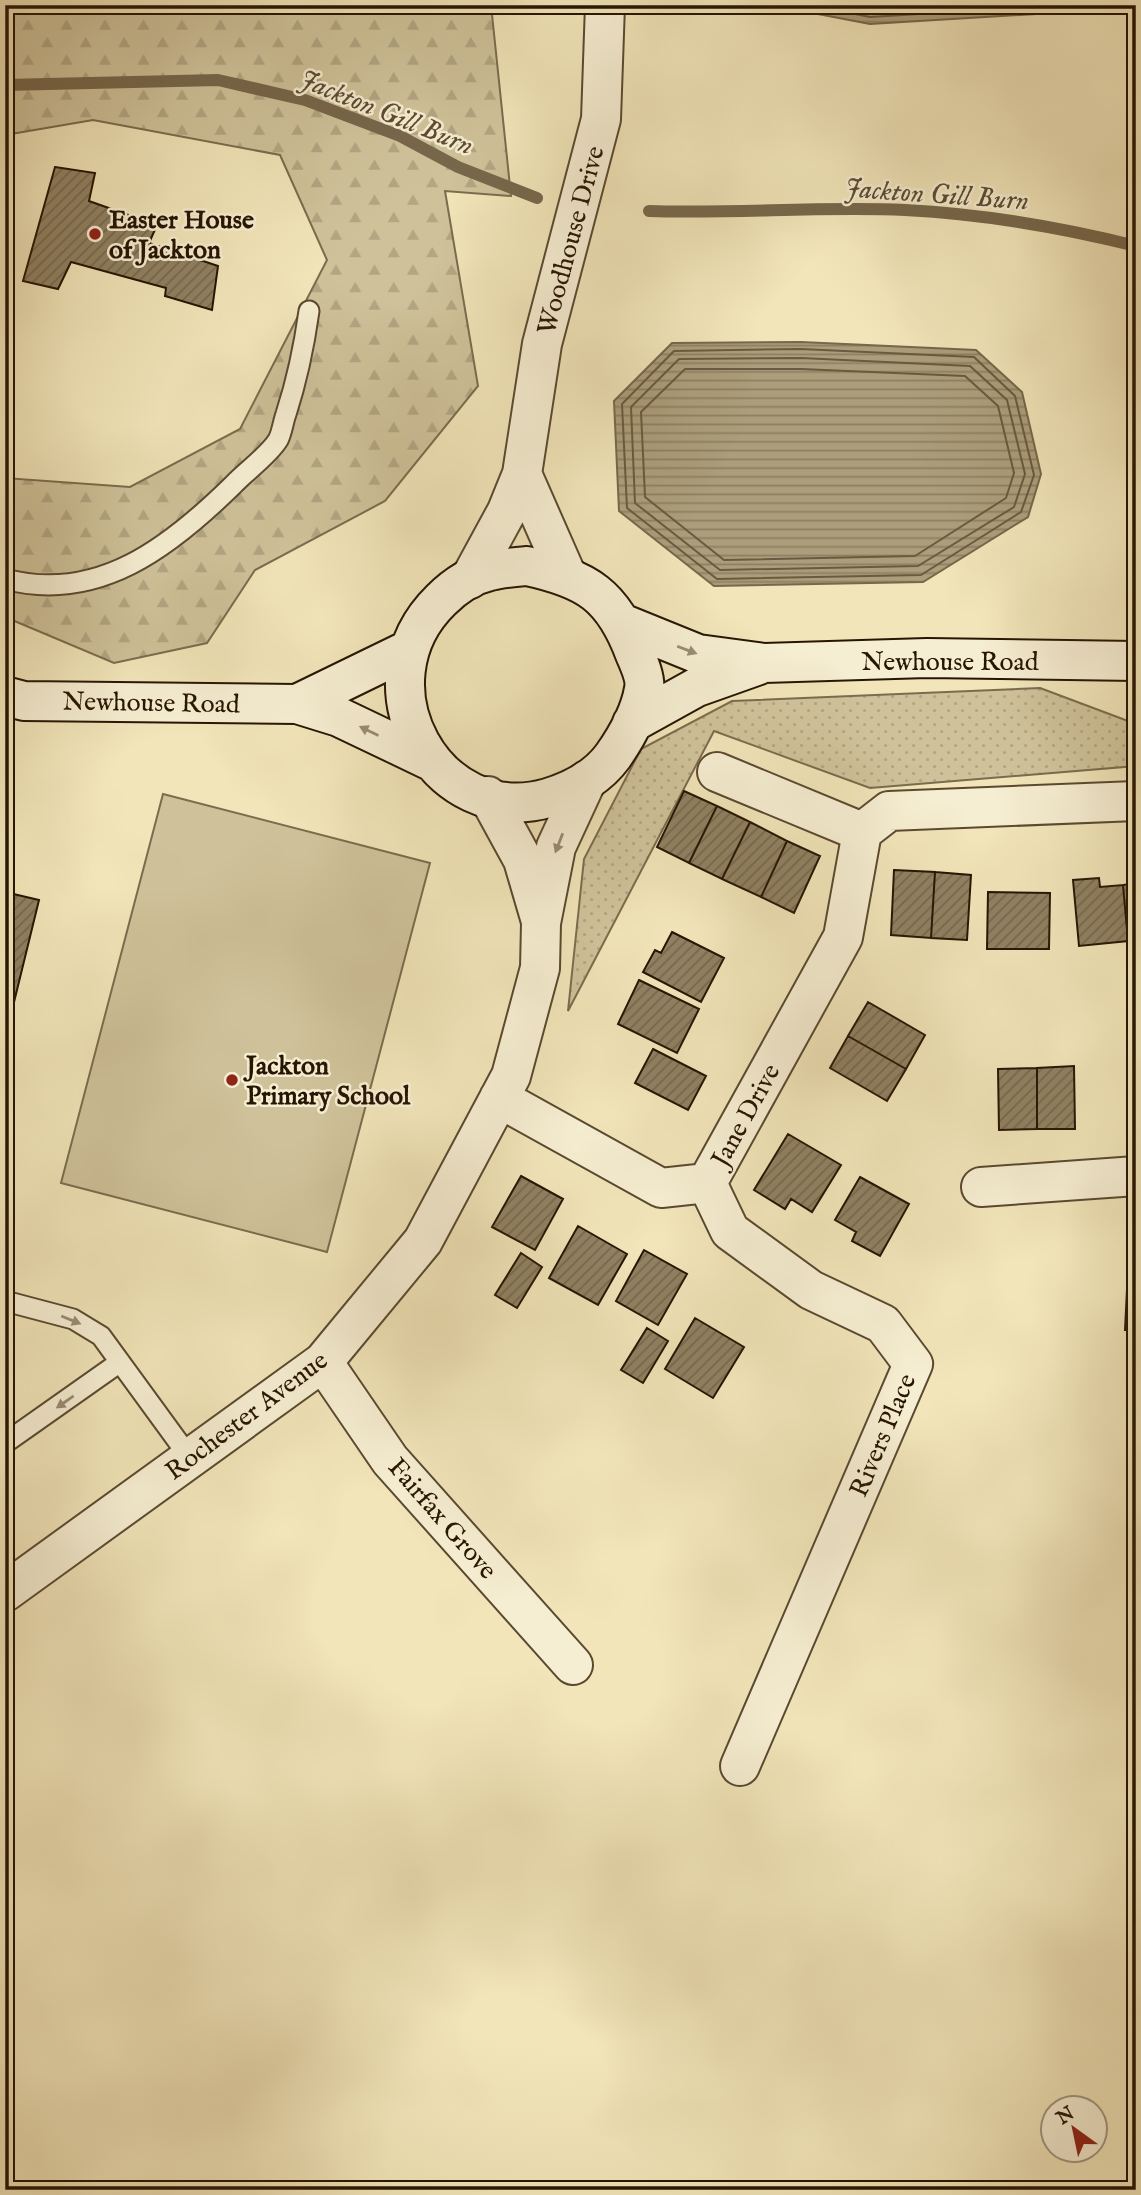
<svg xmlns="http://www.w3.org/2000/svg" width="1141" height="2195" font-family="'IM FELL English',serif">
  <style>
    .grass { fill: url(#grass-dots); stroke: #7b6c4e; stroke-width: 2 }
    .forest { fill: url(#forest-firs); stroke: #7b6c4e; stroke-width: 2 }
    .garden { fill: #cfc29a; stroke: #7b6c4e; stroke-width: 2 }
    .water { fill: url(#water-rules); stroke: #77674b; stroke-width: 2 }
    .lines { fill: none; stroke-linecap: round; stroke-linejoin: round }
    .shore { stroke: #6a5a3f; stroke-width: 2 }
    .stream { stroke: #77674b; stroke-width: 12 }
    .building { fill: url(#building-hatch); stroke: #271503; stroke-width: 2 }
    .lane-casing { stroke: #5a4930; stroke-width: 23 }
    .street-casing { stroke: #5a4930; stroke-width: 42 }
    .secondary-casing { stroke: #271503; stroke-width: 42 }
    .lane { stroke: #f6eed2; stroke-width: 19 }
    .street { stroke: #f6eed2; stroke-width: 38 }
    .secondary { stroke: #f6eed2; stroke-width: 38 }
    .oneway { fill: #998c75 }
    .poi-dot { fill: #8f2418; stroke: #f6eed2; stroke-width: 2.5 }
    .labels { text-anchor: middle; stroke-width: 5; stroke-linejoin: round; paint-order: stroke }
    .poi-label { font-size: 26px; font-weight: bold; fill: #271503; stroke: #f6eed2; text-anchor: start }
    .street-label { font-size: 26px; fill: #271503; stroke: #f6eed2 }
    .water-label { font-size: 28px; font-style: italic; fill: #5c4c33; stroke: #f6eed2 }
  </style>
  <defs>
    <pattern id="grass-dots" width="8" height="8" patternUnits="userSpaceOnUse" patternTransform="scale(1.75)"><rect width="8" height="8" fill="#cfc29a"/><path d="M2 2h.1M6 6h.1" fill="none" stroke="#b2a683" stroke-width="1.8" stroke-linecap="round"/></pattern>
    <pattern id="forest-firs" width="22" height="20" patternUnits="userSpaceOnUse" patternTransform="scale(1.75)"><rect width="22" height="20" fill="#cfc29a"/><path d="M5 1l3.5 6h-7zM16 11l3.5 6h-7z" fill="#b2a683"/></pattern>
    <pattern id="water-rules" width="6" height="5" patternUnits="userSpaceOnUse" patternTransform="scale(1.75)"><rect width="6" height="5" fill="#ac9e7b"/><path d="M0 2.5h6" fill="none" stroke="#8c8063"/></pattern>
    <pattern id="building-hatch" width="6" height="6" patternUnits="userSpaceOnUse" patternTransform="scale(1.75)"><rect width="6" height="6" fill="#908162"/><path d="M-1 1l2-2M0 6l6-6M5 7l2-2" fill="none" stroke="#76684f"/></pattern>
  </defs>
  <rect width="100%" height="100%" fill="#f1e5b9"/>
  <filter id="stains"><feTurbulence type="fractalNoise" baseFrequency=".00286" numOctaves="4"/><feColorMatrix values="0 0 0 0 .2 0 0 0 0 .09 0 0 0 0 .02 0 0 0 .5 -.17"/></filter>
  <radialGradient id="worn" r=".72"><stop offset=".6" stop-color="#630" stop-opacity="0"/><stop offset="1" stop-color="#630" stop-opacity=".3"/></radialGradient>
  <!-- grass -->
  <path class="grass" d="M1040,688L1136,724V766L870,788L714,731L568,1011L584,859L641,749L732,701Z"/>
  <!-- forest -->
  <path class="forest" d="M5,5H491L511,196L445,191L478,386L385,501L255,570L207,643L114,663L5,617V478L130,487L240,429L327,260L280,155L93,120L5,135Z"/>
  <!-- garden -->
  <path class="garden" d="M163,794L430,863L327,1252L61,1183Z"/>
  <!-- water -->
  <path class="water" d="M771,5H1136V8L870,24Z
    M801,342L976,350L1022,392L1041,474L1028,517L923,582L714,586L619,511L614,401L672,343Z"/>
  <g class="lines">
    <!-- shore -->
    <path class="shore" d="M809,5L870,17L1066,5
      M801,349L974,357L1015,396L1034,475L1021,512L921,575L717,579L627,508L622,404L674,351Z
      M801,358L970,366L1007,400L1025,474L1014,507L918,566L720,570L635,503L631,407L679,359Z
      M685,369H801L965,376L998,406L1014,473L1006,498L915,556L724,560L645,497L641,412Z"/>
    <!-- stream -->
    <path class="stream" d="M5,85L218,80L305,100L400,136L458,167L537,198
      M649,211C734,214 820,206 905,210C983,214 1060,227 1136,246"/>
  </g>
  <!-- building -->
  <path class="building" d="M55,167L95,173L89,201L157,225L149,243L218,266L212,310L165,296L166,288L71,262L58,289L23,281Z
    M684,791L717,806L689,863L657,847Z
    M717,806L750,822L722,879L689,863Z
    M750,822L787,841L761,897L722,879Z
    M787,841L820,856L794,913L761,897Z
    M894,870L935,872L931,938L891,935Z
    M935,872L971,875L967,940L931,938Z
    M1099,878L1100,887L1123,885L1128,941L1079,946L1073,880Z
    M1136,883V940L1128,941L1123,885Z
    M5,892L39,900L5,1039Z
    M988,892L1050,893L1049,949H987Z
    M672,932L724,958L701,1002L643,972L655,950L661,953Z
    M639,980L699,1009L677,1053L618,1024Z
    M868,1002L925,1035L906,1069L848,1036Z
    M848,1036L906,1069L887,1101L830,1068Z
    M653,1049L706,1076L688,1110L635,1083Z
    M1074,1066L1075,1129H1037V1068Z
    M1037,1068V1129L999,1130L998,1069Z
    M788,1134L841,1165L812,1212L791,1199L785,1209L754,1190Z
    M521,1176L563,1199L535,1250L492,1227Z
    M860,1177L909,1204L880,1256L852,1241L856,1232L835,1220Z
    M578,1226L627,1254L598,1305L549,1278Z
    M644,1250L687,1274L658,1325L616,1301Z
    M521,1253L542,1267L517,1308L495,1295Z
    M1128,1269H1136V1330H1125Z
    M695,1318L744,1347L713,1398L665,1369Z
    M647,1328L668,1341L643,1383L621,1370Z"/>
  <g class="lines">
    <!-- lane casing -->
    <g class="lane-casing">
      <path id="lane" d="M5,579C98,604 171,546 233,485C246,471 268,456 278,440C282,433 283,422 286,414C297,380 304,347 309,311
        M5,1301L73,1319L101,1336L190,1458
        M5,1443L120,1362"/>
    </g>
    <!-- street casing -->
    <g class="street-casing">
      <path id="street" d="M522,474L566,574
        M470,579L507,511L522,474L542,344L601,119L605,5
        M717,772L862,832
        M488,796L523,860L540,918
        M499,1098L661,1188L707,1183L843,937L862,832L889,811L1136,801
        M707,1183L730,1231L811,1290L883,1324L913,1364L740,1766
        M981,1187L1136,1176
        M323,1362L390,1460L573,1665
        M5,1592L323,1362L423,1241L511,1076L540,968L541,923L556,847L587,780"/>
    </g>
    <!-- secondary casing -->
    <g class="secondary-casing">
      <path id="secondary" d="M527,566C587,579 613,595 635,654C639,663 646,679 644,689C640,713 627,736 613,756C597,778 574,790 548,798C436,830 355,684 441,600C454,587 472,575 490,571C502,568 515,567 527,566Z
        M624,624L698,654L764,663L927,658L1136,661
        M5,696L24,701L297,704L339,717L431,761
        M297,704L408,650
        M632,723L697,687L759,665"/>
    </g>
    <!-- lane -->
    <use href="#lane" class="lane"/>
    <!-- street -->
    <use href="#street" class="street"/>
    <!-- secondary -->
    <use href="#secondary" class="secondary"/>
  </g>
  <!-- one-way arrows -->
  <defs><path id="oneway-solid" d="M-6-.8H1V-3.2L6.5 0L1 3.2V.8H-6Z" transform="scale(1.75)"/></defs>
  <g class="oneway">
    <use href="#oneway-solid" transform="translate(687 650) rotate(21)"/>
    <use href="#oneway-solid" transform="translate(369 731) rotate(-154)"/>
    <use href="#oneway-solid" transform="translate(559 843) rotate(111)"/>
    <use href="#oneway-solid" transform="translate(71 1320) rotate(22)"/>
    <use href="#oneway-solid" transform="translate(65 1402) rotate(145)"/>
  </g>
  <!-- markers -->
  <g class="poi-dot">
    <circle cx="95" cy="234" r="7"/>
    <circle cx="232" cy="1080" r="7"/>
  </g>
  <g class="labels">
    <!-- poi labels -->
    <g class="poi-label">
      <text x="109" y="228">Easter House<tspan x="109" dy="30">of Jackton</tspan></text>
      <text x="246" y="1074">Jackton<tspan x="246" dy="30">Primary School</tspan></text>
    </g>
    <!-- street labels -->
    <g class="street-label">
      <text transform="translate(570 240) rotate(-75)" y="9">Woodhouse Drive</text>
      <text x="950" y="670">Newhouse Road</text>
      <text transform="translate(151 702) rotate(1)" y="9">Newhouse Road</text>
      <text transform="translate(745 1115) rotate(-61)" y="9">Jane Drive</text>
      <text transform="translate(246 1415) rotate(-37)" y="9">Rochester Avenue</text>
      <text transform="translate(882 1435) rotate(-67)" y="9">Rivers Place</text>
      <text transform="translate(443 1518) rotate(49)" y="9">Fairfax Grove</text>
    </g>
    <!-- water labels -->
    <g class="water-label">
      <text transform="translate(387 111) rotate(22)" y="10">Jackton Gill Burn</text>
      <text transform="translate(937 193) rotate(4)" y="10">Jackton Gill Burn</text>
    </g>
  </g>
  <!-- margin -->
  <rect width="1141" height="2195" fill="none" stroke="#f1e5b9" stroke-width="28"/>
  <rect x="7" y="7" width="1127" height="2181" fill="none" stroke="#271503" stroke-width="3.5"/>
  <rect x="14" y="14" width="1113" height="2167" fill="none" stroke="#271503" stroke-width="2"/>
  <!-- north arrow -->
  <g transform="translate(1074 2129) rotate(327)"><circle r="33" fill="#f6eed2" stroke="#a3977f" stroke-width="2"/>
  <path d="M0-5L12 26L0 18L-12 26Z" fill="#8f2418"/>
  <text y="-10" font-size="19" font-weight="bold" text-anchor="middle" fill="#271503">N</text>
  </g>
  <rect width="100%" height="100%" filter="url(#stains)"/>
  <rect width="100%" height="100%" fill="url(#worn)"/>
</svg>
